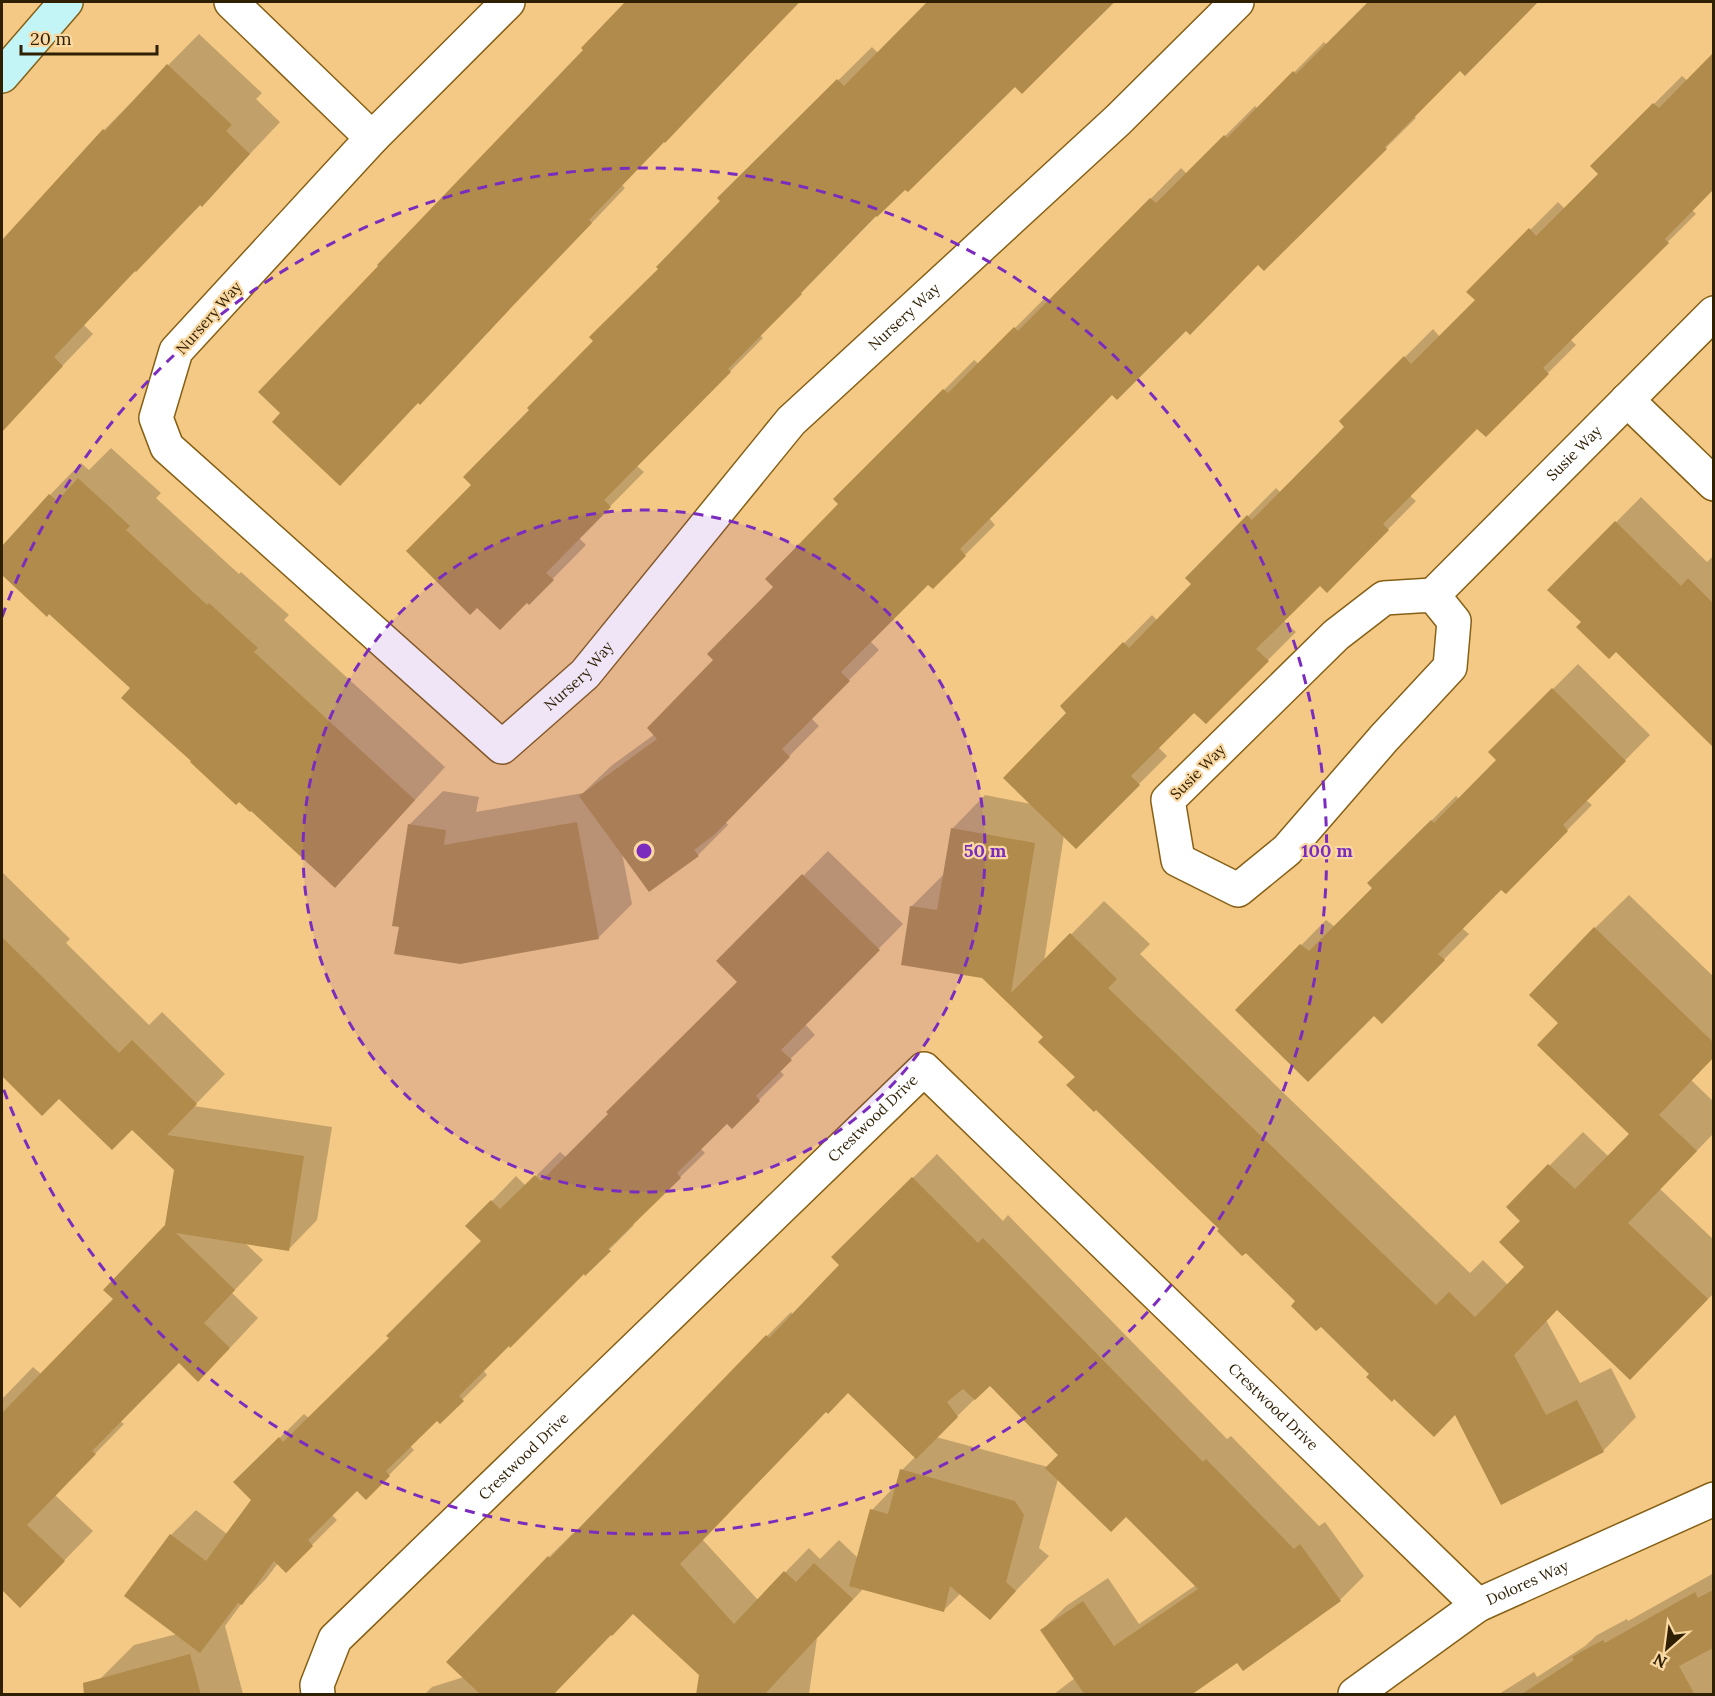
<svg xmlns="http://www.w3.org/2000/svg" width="1715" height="1696" font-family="Lora,serif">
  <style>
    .shadow { fill: #0003; fill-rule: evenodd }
    .building { fill: #b18b4b }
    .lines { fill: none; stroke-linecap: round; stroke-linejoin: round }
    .minor-casing { stroke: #866015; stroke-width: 36 }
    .secondary-casing { stroke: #866015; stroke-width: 36 }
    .minor { stroke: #fff; stroke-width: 33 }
    .secondary { stroke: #c3f5f7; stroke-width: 33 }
    .ring { fill: none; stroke: #7b2cbf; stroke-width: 3; stroke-dasharray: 10 8 }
    .labels { text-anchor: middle; stroke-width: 4.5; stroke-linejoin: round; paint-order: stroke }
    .street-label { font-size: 15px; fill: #2f1f03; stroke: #fad8a2 }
    .centre { fill: #7b2cbf; stroke: #fad8a2; stroke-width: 3 }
    .ring-label { font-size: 18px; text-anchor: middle; font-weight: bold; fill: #7b2cbf; stroke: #fad8a2; stroke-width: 4.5; stroke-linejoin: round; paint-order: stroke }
  </style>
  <rect width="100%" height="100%" fill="#f3c985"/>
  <!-- shadow -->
  <path class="shadow" d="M627,2H800L622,185L625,188L453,369L585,50L583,48Z
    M929,2H1115L1089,27L1088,26L1015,85L877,215L760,335L763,338L637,466L644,472L579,538L586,545L529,603L473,485L531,409L722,201L719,198L872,47L878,53Z
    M1369,2H1538L1460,69L1414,116L1416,118L1264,269L1259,263L1112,393L989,518L995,525L933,587L928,583L870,641L879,650L811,718L819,726L725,821L728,825L698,855L622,853L632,904L598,938L400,925L410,824L443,791L479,797L476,812L583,793L611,766L655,734L776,587L840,504L835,499L974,360L979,364L1045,298L1049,302L1181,168L1187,174L1255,106L1258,109L1324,42L1327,45Z
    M199,34L262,93L256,99L280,122L232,173L136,270L84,325L93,334L14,416L2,405V242L104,130Z
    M1714,55V188L1692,210L1696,214L1570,339L1576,345L1486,435L1477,427L1409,495L1416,501L1327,591L1320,584L1283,620L1296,632L1206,722L1194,711L1158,747L1167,756L1076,847L1064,835L1044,962L1104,901L1150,944L1140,954L1470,1273L1483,1260L1508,1285L1526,1267L1522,1221L1508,1207L1583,1132L1608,1156L1631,1133L1560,1023L1595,928L1629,895L1714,977V1057L1691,1080L1714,1102V1133L1660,1189L1714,1240V1293L1663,1345L1557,1309L1546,1320L1580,1383L1611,1368L1636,1417L1603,1451L1455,1413L1371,1374L1096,1108L1077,1076L1045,1037L911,907L945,873L952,829L985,795L1031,804L1068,713L1062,706L1152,615L1158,621L1193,584L1187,578L1276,488L1281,493L1346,427L1341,421L1433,329L1440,337L1477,300L1468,292L1558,202L1565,209L1600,174L1592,166L1682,76L1688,81Z
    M111,448L161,493L156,498L239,574L241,572L289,615L284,620L445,767L366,854L335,886L251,808L193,761L132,688L49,612L47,615L2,573V548L50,495L81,463L89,470Z
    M1641,497L1707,562L1714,555V745L1616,650L1583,622L1549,590Z
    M1578,664L1650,735L1586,800L1592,805L1506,892L1501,888L1462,928L1469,934L1407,997L1374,1014L1237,1010L1326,920L1335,927L1374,888L1369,883L1456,796L1459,799L1498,760L1490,752Z
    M828,851L903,924L805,1024L815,1035L779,1070L784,1075L732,1127L727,1122L700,1148L705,1153L632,1224L634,1225L609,1250L585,1273L584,1272L483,1370L487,1375L440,1422L437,1419L410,1446L414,1450L366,1498L357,1489L332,1515L337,1520L286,1571L278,1563L266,1579L242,1603L225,1626L243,1694H104L100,1679L134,1645L177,1634L171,1535L196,1510L227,1534L253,1500L235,1482L304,1414L309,1418L391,1338L483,1241L468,1226L516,1176L526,1186L560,1152L566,1157L739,982L718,961Z
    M2,872L70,939L66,943L149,1025L162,1012L225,1074L194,1106L332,1127L317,1220L288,1250L245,1243L263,1260L232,1293L258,1318L227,1351L179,1361L120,1421L124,1424L55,1495L93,1531L20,1606L2,1588V1399L33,1367L41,1374L115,1299L167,1226L176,1170L132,1128L59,1097L13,1067L2,1057Z
    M937,1154L1003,1221L1008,1215L1227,1439L1231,1436L1319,1526L1325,1522L1364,1576L1340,1600L1237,1661L1188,1694H1054L1075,1678L1042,1630L1066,1606L1108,1578L1139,1624L1196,1585L1126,1515L1058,1479L1039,1548L1049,1556L990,1618L961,1593L944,1610L864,1588L817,1638L809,1694H698L701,1674L634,1612L612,1633L553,1694H425L432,1687L464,1677L448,1662L549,1557L573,1533L575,1534L767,1336L791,1312L793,1315L841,1265L833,1257ZM990,1384L1060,1455L1048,1467L936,1437ZM848,1391L916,1456L902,1470L898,1483L872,1510L858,1558L839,1540L820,1559L809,1548L758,1600L702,1539L827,1410Z
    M1714,1573V1693L1710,1694H1499L1534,1672L1537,1677L1585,1646L1597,1635L1627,1619L1628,1621Z"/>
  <!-- building -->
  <path class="building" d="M625,2H799L665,143L664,142L589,220L592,223L519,299L454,369L420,405L418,403L340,486L272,422L280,413L258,392L378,266L377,265L583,50L581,48Z
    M927,2H1114L1022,94L1015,87L908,192L905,190L877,217L876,216L801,293L802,294L728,369L731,372L604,500L611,507L546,573L554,580L529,605L527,603L500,630L477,608L470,615L406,551L471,485L463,477L529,410L527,408L593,341L589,337L658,269L656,267L720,201L717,198L837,79L844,86Z
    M1368,2H1538L1465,76L1460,71L1385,147L1387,149L1264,271L1258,265L1190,335L1186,331L1117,400L1112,395L960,549L966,556L933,589L928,585L841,672L850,681L782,749L790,757L714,835L694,850L699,856L649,892L579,796L657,739L647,728L713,660L707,654L773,587L765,579L838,504L833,499L943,389L948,393L1014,327L1018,331L1150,198L1156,203L1224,135L1227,138L1293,71L1296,74Z
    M1713,53V190L1665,239L1669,243L1543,368L1549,374L1486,437L1477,429L1383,524L1389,530L1327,593L1320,586L1256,649L1269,661L1206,724L1194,713L1131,776L1140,785L1076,849L1003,778L1066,713L1060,706L1123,642L1129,648L1191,584L1185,578L1247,515L1252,520L1344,427L1339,421L1404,356L1411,364L1475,300L1466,292L1529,228L1536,236L1598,174L1590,166L1653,103L1659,108Z
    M167,64L232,125L226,131L250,154L202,207L200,205L136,272L135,271L54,357L63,366L2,432V240L103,129L105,131Z
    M78,478L130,526L126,530L207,605L209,603L258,648L254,652L415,800L335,888L251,811L250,812L239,802L236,805L190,762L191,761L121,698L130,688L49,614L47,617L2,575V546L49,494L57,501Z
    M1615,521L1681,586L1688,578L1713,603V747L1616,652L1609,659L1576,627L1581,622L1547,590Z
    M1552,688L1626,761L1563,825L1568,831L1506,894L1501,890L1438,954L1445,960L1382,1024L1374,1016L1308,1082L1235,1010L1300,944L1309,951L1372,888L1367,883L1431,820L1434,823L1496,760L1488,752Z
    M577,822L599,939L460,964L394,954L399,927L392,926L408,824L446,830L444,845Z
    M951,828L1035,843L1011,993L1070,933L1117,979L1108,988L1436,1305L1449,1292L1475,1317L1524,1267L1499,1242L1520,1221L1506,1207L1548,1164L1575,1189L1629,1134L1537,1045L1558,1023L1529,995L1594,927L1713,1042V1058L1659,1115L1697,1151L1628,1223L1708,1299L1630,1380L1557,1310L1514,1355L1546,1415L1577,1400L1604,1452L1501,1505L1455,1415L1434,1437L1394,1399L1392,1402L1366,1377L1369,1374L1321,1327L1316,1331L1291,1306L1295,1301L1246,1253L1242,1256L1217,1231L1219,1229L1096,1110L1094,1112L1066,1085L1075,1077L1038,1042L1043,1037L982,978L901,965L910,906L937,910Z
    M802,874L880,950L781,1050L792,1060L756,1096L760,1101L732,1129L727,1124L677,1173L681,1178L608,1249L611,1251L585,1276L584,1274L510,1348L509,1346L459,1396L464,1401L440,1424L437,1421L386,1471L390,1476L366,1500L357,1491L308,1540L313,1546L286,1573L274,1561L242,1605L238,1603L200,1653L124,1596L170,1534L206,1561L251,1500L233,1482L279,1437L283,1442L389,1338L386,1336L481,1241L465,1226L491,1200L500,1209L535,1175L541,1181L608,1114L606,1112L737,982L716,961Z
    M2,937L119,1053L132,1040L197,1104L167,1135L304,1156L289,1251L176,1233L235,1290L204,1323L230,1348L198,1382L179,1363L92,1451L96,1454L27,1525L65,1561L20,1608L2,1590V1413L113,1299L103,1290L165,1225L174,1170L132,1130L112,1150L59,1099L42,1116L2,1076Z
    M912,1177L978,1243L983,1238L1203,1462L1206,1459L1294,1549L1300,1544L1341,1601L1243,1671L1237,1663L1191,1695H1085L1040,1630L1083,1601L1114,1646L1198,1589L1126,1517L1111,1532L1045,1468L1058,1455L990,1386L975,1400L963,1389L947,1402L958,1417L916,1459L848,1393L828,1414L826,1412L680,1564L734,1624L784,1571L796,1582L814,1563L853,1599L764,1695H696L699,1675L633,1614L612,1636L611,1635L554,1694H480L446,1662L548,1556L550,1558L766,1335L769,1338L839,1265L831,1257Z
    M900,1469L1015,1501L1024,1515L1006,1582L1016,1591L990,1620L950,1586L944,1612L849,1586L870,1509L888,1514Z
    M1713,1590V1648L1679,1666L1695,1695H1520L1574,1660L1572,1657L1603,1640L1605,1643L1695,1592L1698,1598Z
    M190,1654L201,1695H84L83,1683Z"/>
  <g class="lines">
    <!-- minor casing -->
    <g class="minor-casing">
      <g id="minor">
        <path d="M231,2L372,138"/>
        <path id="s1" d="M508,2L372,138L176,351L156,418L167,447L502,747L585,674L791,421L1118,120L1237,2"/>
        <path d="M1627,400L1714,484"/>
        <path d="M1433,595L1454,621L1450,667L1384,738L1287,850L1238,890L1178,860L1168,800L1336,635L1384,598Z"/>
        <path id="s2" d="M1433,595L1714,313"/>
        <path id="s3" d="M318,1694L317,1685L335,1639L924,1069L1478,1605"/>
        <path id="s4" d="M1355,1694L1478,1605L1714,1499"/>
      </g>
    </g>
    <!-- secondary casing -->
    <g class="secondary-casing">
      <path id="secondary" d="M2,76L66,2"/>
    </g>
    <!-- minor -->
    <use href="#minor" class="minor"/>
    <!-- secondary -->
    <use href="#secondary" class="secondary"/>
  </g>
  <!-- distance rings -->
  <circle cx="644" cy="851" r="341" fill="#7b2cbf" fill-opacity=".12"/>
  <g class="ring">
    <circle cx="644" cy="851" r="341"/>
    <path d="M2 617A683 683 0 1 1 2 1085"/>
  </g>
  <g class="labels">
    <!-- street labels -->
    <g class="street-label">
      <text dy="5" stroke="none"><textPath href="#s1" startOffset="1623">Nursery Way</textPath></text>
      <text transform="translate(209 318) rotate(-49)" y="5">Nursery Way</text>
      <text dy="5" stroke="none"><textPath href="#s2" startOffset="200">Susie Way</textPath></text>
      <text dy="5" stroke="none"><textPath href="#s1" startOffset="1137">Nursery Way</textPath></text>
      <text transform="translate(1198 772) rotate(-45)" y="5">Susie Way</text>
      <text dy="5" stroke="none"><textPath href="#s3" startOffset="807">Crestwood Drive</textPath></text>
      <text dy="5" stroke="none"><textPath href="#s3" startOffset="1364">Crestwood Drive</textPath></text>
      <text dy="5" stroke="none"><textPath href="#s3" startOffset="321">Crestwood Drive</textPath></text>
      <text dy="5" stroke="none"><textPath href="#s4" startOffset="206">Dolores Way</textPath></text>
    </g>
  </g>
  <circle cx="644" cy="851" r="9" class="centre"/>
  <g class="ring-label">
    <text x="985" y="857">50 m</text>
    <text x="1327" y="857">100 m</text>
  </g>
  <!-- border -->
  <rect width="1715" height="1696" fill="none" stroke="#2f1f03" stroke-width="6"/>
  <!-- north arrow -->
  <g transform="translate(1667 1648) rotate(208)" stroke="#fad8a2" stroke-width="4.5" paint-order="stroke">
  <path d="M0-4.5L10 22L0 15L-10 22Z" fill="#2f1f03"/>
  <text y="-9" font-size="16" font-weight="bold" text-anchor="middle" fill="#2f1f03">N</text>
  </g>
  <!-- scale -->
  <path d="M21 45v9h136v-9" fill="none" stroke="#2f1f03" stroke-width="3"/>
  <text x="30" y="45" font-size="18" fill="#2f1f03" stroke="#fad8a2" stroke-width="4.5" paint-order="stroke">20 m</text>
</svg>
